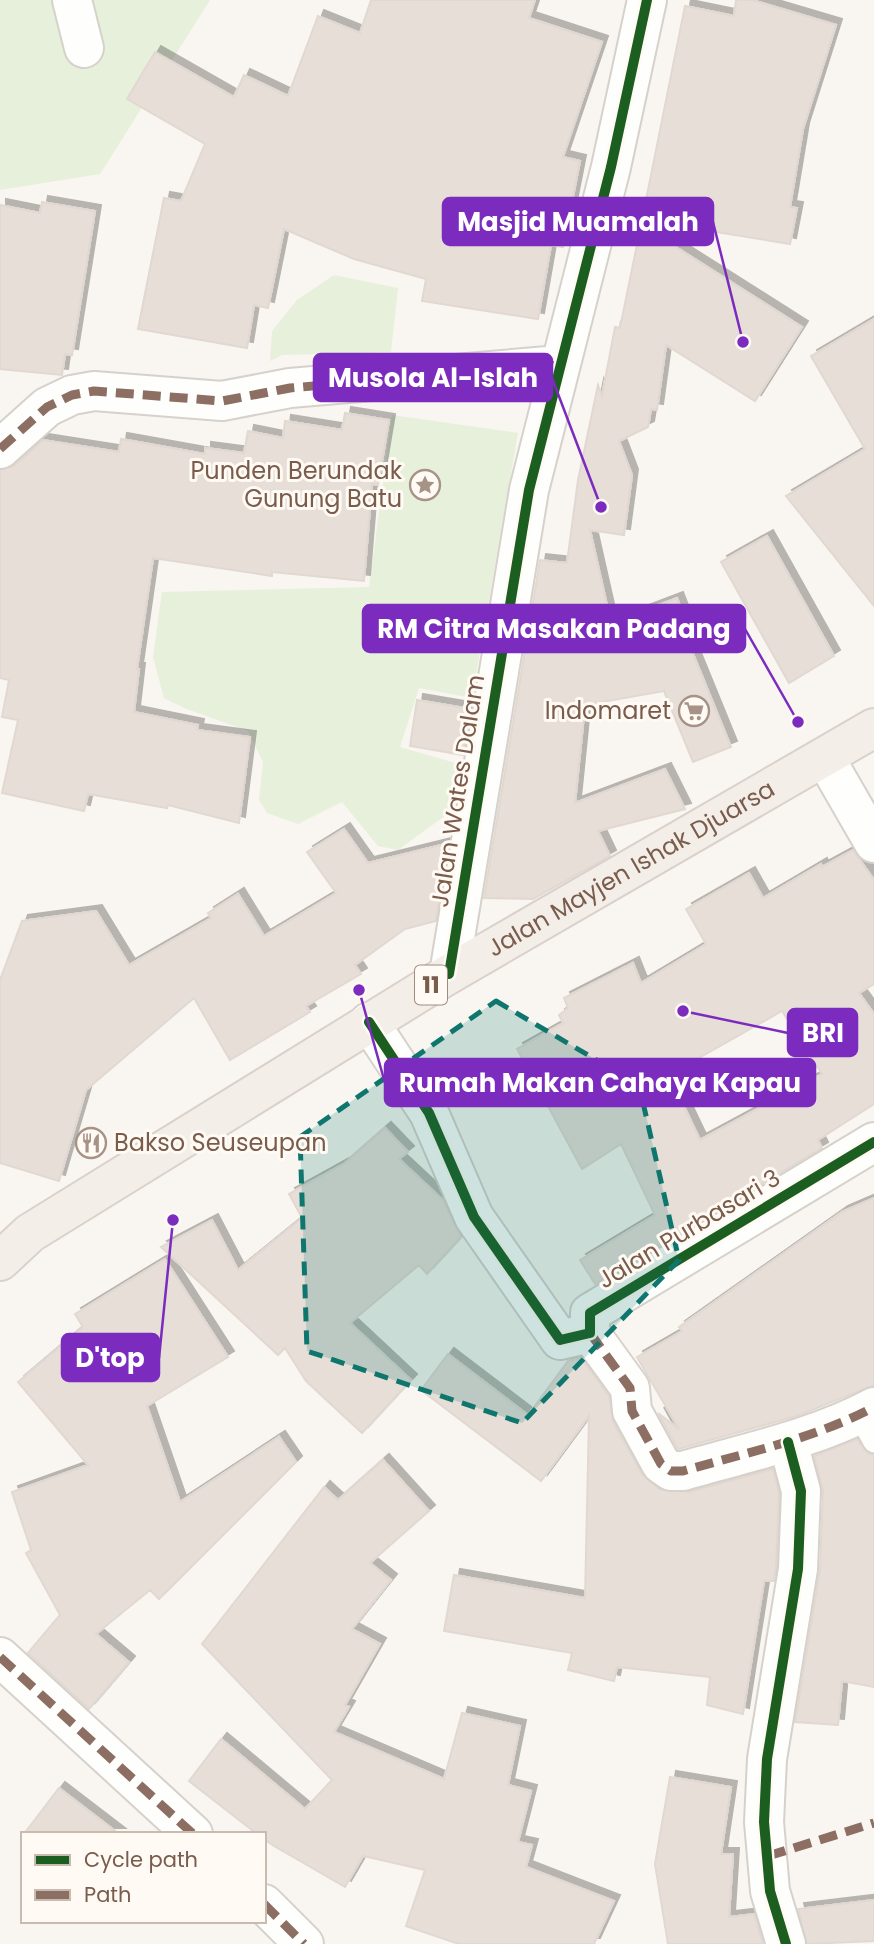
<svg xmlns="http://www.w3.org/2000/svg" width="874" height="1944" font-family="Poppins,sans-serif">
  <style>
    .green { fill: #e7f0db }
    .building { fill: #e6ded7; stroke: #e2d8d2; stroke-width: 2; fill-rule: evenodd; filter: url(#shadow) }
    .lines { fill: none; stroke-linecap: round; stroke-linejoin: round }
    .lane-casing { stroke: #d7d1cb; stroke-width: 24 }
    .street-casing { stroke: #d7d1cb; stroke-width: 42 }
    .primary-casing { stroke: #dad1cc; stroke-width: 42 }
    .lane { stroke: #fefefd; stroke-width: 21 }
    .street { stroke: #fefefd; stroke-width: 38 }
    .primary { stroke: #f3eee8; stroke-width: 38 }
    .quiet { stroke: #8d6e63; stroke-width: 9; stroke-dasharray: 18 9; stroke-linecap: butt }
    .cycleway-casing { stroke: #fffaf3; stroke-width: 15 }
    .cycleway { stroke: #1b5e20; stroke-width: 10 }
    .marked { fill: #0f766e; fill-opacity: 0.2; stroke: #0f766e; stroke-width: 5; stroke-dasharray: 14 9; stroke-linejoin: round }
    .labels { text-anchor: middle; stroke-width: 6; stroke-linejoin: round; paint-order: stroke }
    .shield { fill: #fffaf3; stroke: #a28b7f; stroke-width: 2 }
    .shield-label { font-size: 23px; font-weight: bold; fill: #7a5c4d }
    .poi-label { font-size: 24px; fill: #7a5c4d; stroke: #fffaf3; text-anchor: end }
    .street-label { font-size: 24px; fill: #7a5c4d; stroke: #fffaf3 }
    .leader { fill: none; stroke: #7b2cbf; stroke-width: 2.5 }
    .callout-dot { fill: #7b2cbf; stroke: #fffaf3; stroke-width: 2.5 }
    .callout { fill: #7b2cbf; stroke: #7b2cbf; stroke-width: 2.5 }
    .callout-label { font-size: 26px; text-anchor: middle; font-weight: bold; fill: #fff }
  </style>
  <defs>
    <filter id="shadow"><feDropShadow dx="6" dy="-6" stdDeviation="0" flood-color="#0004"/></filter>
  </defs>
  <rect width="100%" height="100%" fill="#f9f5f0"/>
  <!-- green -->
  <path class="green" d="M0,0H210L100,174L0,190Z
    M334,275L398,288L391,352L282,355L270,361L272,331L297,300Z
    M392,415L518,433L472,698L419,688L400,747L459,764L457,807L398,850L378,846L342,802L298,824L267,813L259,800L263,762L248,731L184,708L164,698L153,657L162,592L369,587Z"/>
  <!-- building -->
  <path class="building" d="M371,0H535L529,18L602,42L563,157L580,161L563,247L551,245L538,319L422,301L426,279L354,259L284,229L268,308L254,305L247,348L138,329L164,198L181,201L205,144L127,99L155,52L234,97L244,75L288,96L318,16L360,33Z
    M736,0H752L836,25L803,129L790,207L797,208L790,244L642,220L685,6L734,16Z
    M42,202L95,211L72,355L65,354L62,375L0,369V205L40,213Z
    M641,225L802,327L755,401L666,345L657,410L651,409L648,427L619,441L632,475L624,535L590,530L611,623L677,598L696,647L691,649L731,747L693,762L664,691L585,705L575,803L665,769L685,809L598,831L610,856L533,899L484,898L540,560L567,563L578,480L598,385L602,396L615,327L620,328Z
    M874,319V606L786,496L865,449L811,356Z
    M345,413L389,420L378,485L372,484L364,581L272,572V576L153,558L137,669H139L134,712L198,725L197,730L250,737L239,823L168,805L167,808L88,794L84,811L2,793L18,720L2,717L9,680L0,678V470L15,465L43,440L119,452L121,439L205,454V448L244,453L248,431L283,438L285,421L342,430Z
    M767,536L834,656L789,683L721,562Z
    M417,700L471,709L463,755L410,746Z
    M344,829L368,863L449,843L436,921L405,929L355,965L361,974L306,1006L310,1012L230,1060L194,998L86,1090L59,1181L0,1163V980L22,921L96,911L129,965L211,918L208,913L238,894L264,936L336,893L307,852Z
    M853,850L874,880V984L859,993L874,1014V1104L818,1140L822,1148L595,1284L580,1260L655,1215L621,1144L582,1169L517,1049L563,1023L559,1015L568,1008L564,998L633,963L641,983L706,944L686,909L749,873L763,898L821,864L822,867ZM782,1011L822,1074L700,1140L669,1075Z
    M385,1128L408,1152L399,1159L443,1200L461,1237L427,1274L419,1265L350,1323L411,1380L362,1433L306,1381L285,1348L278,1355L161,1247L212,1220L238,1270L302,1218L289,1194L345,1163Z
    M874,1198V1385L797,1416L678,1449L658,1413L679,1429L637,1357L682,1331L679,1327L842,1212Z
    M165,1259L228,1357L147,1406L180,1502L279,1437L296,1462L159,1599L150,1590L96,1634L129,1662L89,1709L28,1653L60,1615L26,1553L31,1550L12,1492L88,1465L18,1382L83,1327L75,1314Z
    M448,1354L528,1415L568,1361L581,1358L609,1396L613,1422L642,1474L659,1489L689,1492L773,1469L779,1493L776,1567L774,1581H764L743,1714L707,1705L710,1677L617,1667L614,1681L568,1670L572,1653L444,1631L454,1575L585,1598L589,1416L541,1481L421,1390Z
    M857,1439L867,1453L874,1455V1687L842,1681L838,1725L795,1722L820,1570L823,1491L814,1456Z
    M383,1460L429,1511L370,1563L391,1580L352,1629L380,1644L345,1705L349,1707L334,1732L444,1779L462,1713L520,1726L508,1785L531,1791L518,1842L532,1845L526,1867L614,1901L594,1944H459L406,1926L425,1870L363,1856L345,1887L274,1846L264,1839V1834H257L189,1781L221,1739L305,1809L332,1780L202,1644L324,1487L338,1500Z
    M670,1777L731,1787L721,1854H733L729,1917L754,1914L763,1944H668L655,1864Z
    M59,1788L119,1834H24Z
    M874,1900V1941L807,1944L798,1909Z"/>
  <g class="lines">
    <!-- lane casing -->
    <g class="lane-casing">
      <path id="lane" d="M859,1415L874,1442"/>
    </g>
    <!-- street casing -->
    <g class="street-casing">
      <path id="street" d="M72,0L84,48
        M0,449L47,407L72,395L94,391L222,401L290,388L560,365
        M825,758L874,843
        M449,974L529,490L611,167L647,0
        M369,1022L429,1113L474,1217L560,1340L590,1333V1313L874,1142
        M590,1333L630,1388L632,1411L661,1464L671,1471H683C748,1452 814,1439 874,1407
        M0,1657L193,1834
        M264,1904L304,1944
        M786,1944L770,1891L764,1822L767,1759L798,1569L801,1491L788,1442"/>
    </g>
    <!-- primary casing -->
    <g class="primary-casing">
      <g id="primary">
        <path id="s1" d="M0,1261L30,1233L449,974L874,728"/>
      </g>
    </g>
    <!-- lane -->
    <use href="#lane" class="lane"/>
    <!-- street -->
    <use href="#street" class="street"/>
    <!-- primary -->
    <use href="#primary" class="primary"/>
    <!-- quiet -->
    <path class="quiet" d="M0,449L47,407L72,395L94,391L222,401L290,388L560,365
      M590,1333L630,1388L632,1411L661,1464L671,1471H683C748,1452 814,1439 874,1407
      M0,1657L193,1834
      M768,1856L874,1823
      M264,1904L304,1944"/>
    <!-- cycleway casing -->
    <g class="cycleway-casing">
      <path id="cycleway" d="M449,974L529,490L611,167L647,0
        M369,1022L429,1113L474,1217L560,1340L590,1333V1313L874,1142
        M786,1944L770,1891L764,1822L767,1759L798,1569L801,1491L788,1442"/>
    </g>
    <!-- cycleway -->
    <use href="#cycleway" class="cycleway"/>
  </g>
  <!-- marked area -->
  <path class="marked" d="M496,1001L639,1085L679,1260L522,1423L307,1351L300,1137Z"/>
  <!-- icons -->
  <defs>
    <g id="sight-ring" transform="scale(1.575)"><circle r="9.5" fill="#fffaf3" stroke="#a69286" stroke-width="1.5"/><path d="M0-6L1.8-2.2L6-1.7L2.9 1.2L3.7 5.4L0 3.3L-3.7 5.4L-2.9 1.2L-6-1.7L-1.8-2.2Z" fill="#a69286"/></g>
    <g id="supermarket-ring" transform="scale(1.575)"><circle r="9.5" fill="#fffaf3" stroke="#a69286" stroke-width="1.5"/><path d="M-6-5.5h2.5l.6 2H6L4.5 2H-2.5L-4.4-4H-6ZM-1.5 3.2a1.3 1.3 0 1 0 .1 0ZM3 3.2a1.3 1.3 0 1 0 .1 0Z" fill="#a69286"/></g>
    <g id="restaurant-ring" transform="scale(1.575)"><circle r="9.5" fill="#fffaf3" stroke="#a69286" stroke-width="1.5"/><path d="M-5-6h1v4h1v-4h1v4h1v-4h1v5L-1.5 .5V6h-2V.5L-5-1ZM5-6V6H3V1.5H1.5Q1.5-4 5-6Z" fill="#a69286"/></g>
  </defs>
  <g fill-rule="evenodd">
    <use href="#sight-ring" x="425" y="485"/>
    <use href="#supermarket-ring" x="694" y="711"/>
    <use href="#restaurant-ring" x="91" y="1143"/>
  </g>
  <g class="labels">
    <!-- shield labels -->
    <rect class="shield" x="415" y="965.5" width="32" height="39" rx="5"/>
    <g class="shield-label">
      <text x="431" y="993">11</text>
    </g>
    <!-- poi labels -->
    <g class="poi-label">
      <text x="402" y="479">Punden Berundak<tspan x="402" dy="28">Gunung Batu</tspan></text>
      <text x="671" y="719">Indomaret</text>
      <text x="114" y="1151" text-anchor="start">Bakso Seuseupan</text>
    </g>
    <!-- street labels -->
    <g class="street-label">
      <text transform="translate(458 791) rotate(-81)" y="8">Jalan Wates Dalam</text>
      <text dy="8" stroke="none"><textPath href="#s1" startOffset="744">Jalan Mayjen Ishak Djuarsa</textPath></text>
      <text transform="translate(689 1229) rotate(-31)" y="8">Jalan Purbasari 3</text>
    </g>
  </g>
  <!-- callouts -->
  <path class="leader" d="M743 342L713 222M601 507L552 378M798 722L745 629M683 1011L788 1033M359 990L385 1083M173 1220L159 1358"/>
  <g class="callout-dot">
    <circle cx="743" cy="342" r="7"/>
    <circle cx="601" cy="507" r="7"/>
    <circle cx="798" cy="722" r="7"/>
    <circle cx="683" cy="1011" r="7"/>
    <circle cx="359" cy="990" r="7"/>
    <circle cx="173" cy="1220" r="7"/>
  </g>
  <g class="callout">
    <rect x="443" y="198" width="270" height="47" rx="7"/>
    <rect x="314" y="354" width="238" height="47" rx="7"/>
    <rect x="363" y="605" width="382" height="47" rx="7"/>
    <rect x="788" y="1009" width="69" height="47" rx="7"/>
    <rect x="385" y="1059" width="430" height="47" rx="7"/>
    <rect x="62" y="1334" width="97" height="47" rx="7"/>
  </g>
  <g class="callout-label">
    <text x="578" y="231">Masjid Muamalah</text>
    <text x="433" y="387">Musola Al-Islah</text>
    <text x="554" y="638">RM Citra Masakan Padang</text>
    <text x="823" y="1042">BRI</text>
    <text x="600" y="1092">Rumah Makan Cahaya Kapau</text>
    <text x="110" y="1367">D'top</text>
  </g>
  <!-- legend -->
  <rect x="21" y="1832" width="245" height="91" fill="#fffaf3" stroke="#cabbb1" stroke-width="2"/>
  <rect x="35" y="1855" width="35" height="10" fill="#1b5e20" stroke="#cabbb1" stroke-width="2"/>
  <text x="84" y="1867" font-size="21" fill="#7a5c4d">Cycle path</text>
  <rect x="35" y="1890" width="35" height="10" fill="#8d6e63" stroke="#cabbb1" stroke-width="2"/>
  <text x="84" y="1902" font-size="21" fill="#7a5c4d">Path</text>
</svg>
